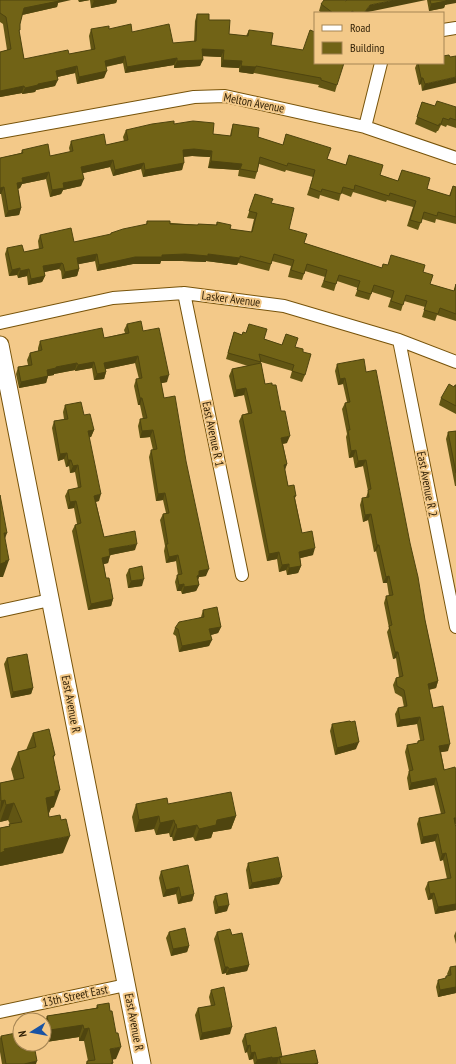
<svg xmlns="http://www.w3.org/2000/svg" width="456" height="1064" font-family="'PT Sans Narrow',sans-serif">
  <style>
    .lines { fill: none; stroke-linecap: round; stroke-linejoin: round }
    .minor-casing { stroke: #77530a; stroke-width: 14 }
    .secondary-casing { stroke: #77530a; stroke-width: 19 }
    .minor { stroke: #fff; stroke-width: 12 }
    .secondary { stroke: #fff; stroke-width: 17 }
    .wall { fill: #615513 }
    .shaded-wall { fill: #4f450f }
    .building { fill: #716316; stroke: #4f450f }
    .labels { text-anchor: middle; stroke-width: 4; stroke-linejoin: round; paint-order: stroke }
    .street-label { font-size: 12px; fill: #2f1f05; stroke: #f3c989 }
  </style>
  <rect width="100%" height="100%" fill="#f3c989"/>
  <g class="lines">
    <!-- minor casing -->
    <g class="minor-casing">
      <path id="minor" d="M443,30L456,28
        M365,127L381,63
        M0,132L194,97L225,96L365,127L456,158
        M184,293L242,575
        M0,323L113,298L184,293L284,306L399,340L456,362
        M399,340L456,627
        M0,611L50,600
        M0,1012L126,985"/>
    </g>
    <!-- secondary casing -->
    <g class="secondary-casing">
      <path id="secondary" d="M0,345L142,1064"/>
    </g>
    <!-- minor -->
    <use href="#minor" class="minor"/>
    <!-- secondary -->
    <use href="#secondary" class="secondary"/>
  </g>
  <!-- wall -->
  <path class="wall" d="M0,0L58,3L57,7L22,15L20,24L19,33L24,59L69,54L91,50L89,36L91,29H109L132,32L173,43L194,42L195,21L197,14L209,20L229,34L246,36L249,30L271,45L337,85L335,92L318,87L319,85L254,73L253,74L239,72V68L221,67V57L203,56L200,66L174,68V65L125,73L123,63L106,67L104,78L77,84L75,73L57,77L55,86L36,90L35,92L22,94V93L0,97V52L7,50L3,24L0,22Z
    M78,0H117L116,3L91,8L90,0L79,2Z
    M427,0H456L445,5L444,8L429,11Z
    M321,4L368,12L366,13H322L319,11Z
    M417,63H443L422,91L421,84L419,85L415,68Z
    M422,102L435,106L456,107V128L447,125L446,127L441,125L438,131H437L436,133L415,124Z
    M174,124L213,134L230,136L231,131L233,124L258,137L283,145L286,134L327,159L346,165L349,155L380,175L398,181L402,170L427,189L449,196L453,186L456,187V224L436,219L435,223L422,219L418,230L407,226L413,207L387,200L386,202L353,192L351,197L341,193L339,201L320,195L319,199L307,195L313,177L286,170L285,172L259,164L257,172L255,179L238,176L239,170L208,168L210,157L192,156L184,157L182,170L143,177L141,169L113,176L110,167L83,173L81,186L63,190L61,194L50,197L46,179L22,184L20,188L18,189L21,208L19,215L5,217L1,194H0V158L21,153L22,150L50,156L70,152L69,148L71,141L106,145L124,141L123,137L126,130Z
    M255,194L271,203L289,229L304,243L382,268L387,265L423,272L430,284L454,291L456,284V321L437,315L435,321L422,317L425,307L404,301L401,311L388,307L391,298L372,292L369,300L355,296L358,288L337,281L334,291L321,287L325,277L305,271L302,280L288,277L291,266L272,261L269,271L238,263L237,265L206,261V262L182,261H161L160,264H133L97,271L95,261L78,264L79,269L77,276L62,279L61,271L59,269L44,272L45,276L42,282L28,285L27,276L18,278L17,275L9,276L5,254L7,248L24,252L39,249L38,241L40,235L74,242L110,235L111,233L146,225L147,221L198,225V224L216,225L217,222L230,229L251,232L254,219L247,218Z
    M127,324L143,331L167,382L161,383L164,398L206,576L199,577L198,580L199,585L196,591L182,594L181,591H177L175,582L177,575H178L176,561L166,563L164,551L165,546L160,520L163,514L166,513L163,500L156,501L149,457L151,450H153L150,437L140,438L138,426L140,419H143L140,405H138L134,386L136,379H139L135,363L106,369V372L104,379L94,380L92,368L75,371V370L54,374V375L48,376L46,383L19,388L16,374L18,367L28,365L27,360L30,353L38,351V348L40,341L104,338L125,333L124,330Z
    M234,332L242,335L264,339L282,345L286,334L295,347L303,352L305,375L302,382L290,378L292,371L261,362V363L265,384L287,443L283,444L287,464L285,470L288,486L296,496L295,498L302,533L313,555L300,558L301,566L298,573L287,575L286,570L279,572L277,559L267,561L239,421L242,415L248,413L244,395L234,397L229,376L232,369L248,366L226,359Z
    M337,364L366,372L425,620L438,681L436,688L429,690L433,708L448,751L441,752L455,824L456,910L435,914L432,899L428,900L425,889L428,882L447,879L443,860L440,861L435,841L421,844L417,824L419,818L441,814L434,785L409,790L407,778L409,771L405,752L407,745L417,744L418,741L420,740L417,724L397,727L395,714L398,708L404,707L402,697L395,693L393,685L396,678L399,677L396,658L393,659L387,632L389,628L384,603L386,596H389L387,583H383L376,551L374,552L368,520L363,522L360,505L362,498H366L368,491L363,466L355,468L353,457L349,458L346,437L347,434L342,409L345,403L347,402L343,384L338,385L335,371Z
    M456,385V414L439,405L441,398Z
    M65,405L84,415L94,430L91,437H89L99,501L96,502L104,537L135,550L110,555L108,563L104,564L106,578L113,599L111,606L88,610L72,531L75,525L77,524L74,508L68,509L65,496L68,490L78,488L75,472L70,473L69,466L66,467L64,459L58,461L52,428L54,421L64,419L63,412Z
    M456,431V486H455L446,439L448,432Z
    M129,569L142,586L128,588L126,575Z
    M203,610L221,627L218,633L211,635L209,646L179,652L176,636L173,634L175,628L201,617Z
    M7,658L33,688L31,694L11,698L4,664Z
    M332,724L356,749L335,755L330,731Z
    M33,733L55,755L53,759L54,807L51,808L49,813V817L63,853L0,866V828L9,826L10,824L8,820L0,822V783L14,780L11,769L18,752L26,750Z
    M136,804H168L236,816L231,829L213,832L211,838L195,841L193,837L173,841L172,837H170L169,833L156,835L154,829L135,832L132,817Z
    M248,863L279,884L249,889L246,870Z
    M161,871L194,894L192,901L178,904L176,894L163,897L159,878Z
    M215,896L227,911L215,914L213,902Z
    M456,931V944L454,936Z
    M169,932L189,946L187,952L171,956L166,938Z
    M217,932L232,935L249,965L247,971L226,975V973L222,974L214,939Z
    M456,966V993L438,997L436,987L438,980L445,979L446,976H448L447,974L450,967Z
    M211,990L230,1034L200,1040L195,1015L198,1008L211,1006L209,997Z
    M97,1005L116,1059H112L113,1064H86L87,1061H88L84,1041H79V1037L46,1042L44,1034V1024L47,1016L96,1008Z
    M245,1034L282,1057L318,1063V1064H254L253,1059L249,1060L247,1052L245,1053L242,1041Z
    M1,1036L19,1047L36,1064H2L0,1052V1038Z"/>
  <!-- shaded-wall -->
  <path class="shaded-wall" d="M57,0H71L58,3L57,7L22,15L24,8Z
    M80,0H90L79,2Z
    M101,0H117L116,3L91,8L94,1Z
    M395,0H426L368,12L366,13H364L370,5Z
    M445,0H456V3L445,5L444,8L429,11L431,4Z
    M202,49L224,50L221,57L200,56Z
    M125,56L123,63L102,67L105,61Z
    M177,58L174,65L125,73L127,67Z
    M203,60L200,66L174,68L177,61Z
    M223,60L242,61L239,68L221,67Z
    M77,66L75,73L53,78L56,71Z
    M241,66L256,67L253,74L239,72Z
    M107,71L104,78L77,84L79,77Z
    M456,77V83L422,91L425,84Z
    M421,78H423L421,84L419,85Z
    M58,80L55,86L36,90L35,92L22,94L25,88L38,84Z
    M24,86L22,93L0,97V91Z
    M194,149L212,151L210,157L192,156L180,157L183,150Z
    M113,160L110,167L79,174L81,167Z
    M211,161L242,164L239,170L208,168Z
    M144,163L141,169L113,176L115,170Z
    M184,163L182,170L143,177L145,170Z
    M49,172L46,179L22,184L20,188L15,190L17,183L22,178Z
    M84,179L81,186L63,190L61,194L50,197L52,190L63,183Z
    M4,187L1,194H0V188Z
    M21,208L19,215L5,217L8,211Z
    M97,254L95,261L75,265L77,258Z
    M185,254H208L240,258L237,265L206,261V262L182,261H161L160,264H133L97,271L99,265L135,257L162,255Z
    M62,263L59,269L40,273L43,266Z
    M20,268L17,275L9,276L12,270Z
    M29,269L27,276L18,278L20,271Z
    M79,269L77,276L62,279L65,272Z
    M45,276L42,282L28,285L31,279Z
    M138,356L135,363L102,370L104,363Z
    M94,362L92,368L75,371L78,365Z
    M77,363L75,370L54,374V375L48,376L46,383L19,388L21,382L47,370L56,367Z
    M106,372L104,379L94,380L97,374Z
    M169,375L167,382L158,384L160,377Z
    M345,378L343,384L338,385L340,379Z
    M246,388L244,395L234,397L236,390Z
    M140,398H142L140,405H138Z
    M94,430L91,437L86,438L88,431Z
    M153,430L150,437L140,438L142,431Z
    M290,436L287,443L279,444L281,438Z
    M356,450L353,457L349,458L351,451Z
    M67,453L64,459L58,461L60,454Z
    M68,460H71L69,466L66,467Z
    M366,460L363,466L355,468L358,461Z
    M287,464L284,471V465Z
    M78,465L75,472L70,473L73,466Z
    M165,493L163,500L156,501L158,494Z
    M101,494L99,501L92,502L94,496Z
    M76,501L74,508L68,509L70,502Z
    M371,514L368,520L363,522L365,515Z
    M4,533H7L1,550Z
    M137,544L135,550L106,556L109,549Z
    M377,545H379L376,551L374,552Z
    M315,548L313,555L297,559L299,552Z
    M279,552L277,559L267,561L269,554Z
    M178,555L176,561L166,563L169,557Z
    M110,556L108,563L100,565L102,558Z
    M9,560L3,577H0V578V564L5,561Z
    M289,564L286,570L279,572L282,565Z
    M301,566L298,573L287,575L289,568Z
    M209,569L206,576L199,577L197,582H195L199,571Z
    M389,576L387,583H383L386,577Z
    M144,579L142,586L128,588L131,581Z
    M184,584L181,591H177L179,585Z
    M199,585L196,591L182,594L184,587Z
    M113,599L111,606L88,610L91,604Z
    M221,627L218,633L207,636L209,629Z
    M212,640L209,646L179,652L182,646Z
    M395,652H398L396,658L393,659Z
    M438,681L436,688L426,690L428,684Z
    M33,688L31,694L11,698L13,692Z
    M420,717L417,724L397,727L400,720Z
    M359,742L356,749L335,755L337,748Z
    M450,744L448,751L437,753L439,746Z
    M436,778L434,785L409,790L411,783Z
    M60,790L54,807L51,808L49,813L40,815L46,798L55,791Z
    M5,800L0,813L1,801Z
    M14,803L8,820L0,822L6,805Z
    M159,816L154,829L135,832L139,820Z
    M236,816L231,829L213,832L211,838L195,841L199,829L217,820Z
    M454,818H456V824L451,825Z
    M174,820L169,833L156,835L160,823Z
    M175,824H176L172,837H170Z
    M197,825L193,837L173,841L177,829Z
    M438,834L435,841L421,844L423,837Z
    M70,836L63,853L0,866V853L4,849Z
    M446,853L443,860L440,861L442,854Z
    M282,877L279,884L249,889L252,883Z
    M179,887L176,894L163,897L166,890Z
    M434,893L432,899L428,900L430,894Z
    M194,894L192,901L178,904L181,897Z
    M456,904V910L435,914L438,907Z
    M229,905L227,911L215,914L218,907Z
    M189,946L187,952L171,956L173,949Z
    M249,965L247,971L226,975L229,969Z
    M225,967H228L226,973L222,974Z
    M456,987V993L438,997L440,990Z
    M83,1025L79,1037L46,1042L50,1030Z
    M232,1027L230,1034L200,1040L202,1033Z
    M89,1028L84,1041H79L84,1029Z
    M250,1045L247,1052L245,1053L247,1046Z
    M121,1047L116,1059L106,1061L110,1049Z
    M255,1052L253,1059L249,1060L251,1053Z
    M272,1057L270,1064H255L257,1060Z
    M279,1057L277,1064H270L272,1058Z
    M37,1061L36,1064H24Z"/>
  <!-- building -->
  <path class="building" d="M0,0H59V1L24,8L20,24V30H19L24,59L68,50L69,54L95,49L91,29L109,26V29L131,24L132,32L169,24L173,43L196,41L197,14H209V20H230L229,34L248,36L249,30L273,33L271,45L303,50L310,30L315,32V63H344L337,85L321,80V78L256,66V67L241,66L242,61L223,60L224,50L202,49L203,60L177,61V58L127,67L125,56L105,61L107,71L79,77L77,66L56,71L58,80L38,84V85L25,88L24,86L0,91V52L11,49L6,17L0,13Z
    M94,0H101L94,1Z
    M324,0H344L346,1V0H395L370,5L364,13H355L352,11L351,13H333L321,4Z
    M430,0H446V1L431,4Z
    M449,55L450,57L456,56V77L425,84L423,78H421L418,63H443V56Z
    M437,101L456,107V120L450,118L449,120L443,118L441,124H439V126L417,117L422,102L435,106Z
    M174,121V124L193,121L214,123L213,134L231,136L233,124L259,128L258,137L283,145L286,134L331,148L327,159L346,165L349,155L383,165L380,175L398,181L402,170L430,178L427,189L450,196L453,186L456,187V217L438,212L437,216L424,212L421,223L410,220L416,201L390,193L389,196L355,185L354,190L343,187L341,194L322,189L321,192L310,188L315,170L288,163L287,166L260,157L257,172L240,169L242,164L211,161L212,151L194,149L183,150L184,163L145,170L144,163L115,170L113,160L81,167L84,179L63,183L64,188L52,190L49,172L22,178L23,182L17,183L21,208L8,211L4,187L0,188V158L23,153L22,150L48,144L50,156L73,151L71,141L104,134L106,145L128,140L126,130L152,124Z
    M255,194L273,199L271,203L294,208L289,229L307,234L304,243L382,268L383,264L388,265L391,255L425,265L423,272L433,275L430,284L454,291L456,284V314L440,308L438,314L424,310L427,301L406,295L403,305L391,301L394,291L374,285L371,294L357,290L360,281L339,275L336,284L324,281L327,270L307,264L304,274L291,270L294,260L274,254L271,264L240,256V258L208,254V256L185,254L162,255V257H135L99,265L97,254L77,258L79,269L65,272L63,264L62,263L43,266L45,276L31,279L29,269L20,271V268L12,270L7,248L22,245L24,252L43,248L40,235L71,228L74,242L111,234V233L123,229L147,224V221H170V224L198,225V224L217,225V222L231,225L230,229L252,232L257,213L249,211Z
    M141,321L143,331L159,328L169,375L160,377L164,398L175,396L186,461L209,569L199,571V575L197,576L199,585L184,587V584L179,585L177,575L182,574L178,555L169,557L166,544H168L163,514L169,513L165,493L158,494L151,450L157,449L153,430L142,431L140,419L147,418L142,398H140L136,379L142,378L138,356L104,363L106,372L97,374L94,362L78,365L77,363L56,367V368L47,370L48,376L21,382L18,367L32,365L30,353L42,350L40,341L102,328L104,338L129,333L127,324Z
    M249,324L267,329L264,339L282,345L286,334L298,338L295,347L303,349V352L311,354L305,375L292,371L294,365L259,354L261,362L228,353L234,332L242,335L243,332L246,333Z
    M364,359L366,372L376,370L410,543L418,577L425,620L438,681L428,684L433,708L443,706L450,744L439,746L444,770L455,767L456,771V818H454L456,828V904L438,907L434,893L430,894L428,882L451,878L446,853L442,854L438,834L423,837L419,818L445,813L436,778L411,783L409,771L413,770L407,745L418,743V741L424,740L420,717L400,720L398,708L407,706L404,690L397,686L396,678L403,676L398,652H395L389,626L392,625L386,596L393,595L389,576L386,577L379,545H377L371,514L365,515L362,498L369,497L368,490L371,489L366,460L358,461L356,450L351,451L348,430H350L345,403L350,402L345,378L340,379L337,364Z
    M261,363L265,384L272,383V385H276L281,411H285L290,436L281,438L287,464L284,465L288,486L294,485L296,496H294L302,533L312,531L315,548L299,552L301,566L289,568V564L282,565L279,552L269,554L242,415L252,413L246,388L236,390L232,369Z
    M449,384L454,387L455,385H456V406L441,398Z
    M81,402L84,415L90,414L94,430L88,431L101,494L94,496L104,537L135,531L137,544L109,549L110,556L102,558L106,578H109L113,599L91,604L75,525L81,523L76,501L70,502L68,490L81,487L78,465L73,466L71,460H68L67,453L60,454L54,421L68,419L65,405Z
    M456,431V473L448,432Z
    M0,495L7,533H4L9,560L5,561L6,562L0,564Z
    M142,566L144,579L131,581L129,569Z
    M217,607L221,627L209,629L212,640L182,646L178,629L175,628L179,622L204,617L203,610Z
    M27,654L33,688L13,692L7,658Z
    M350,721L351,722L355,721L359,742L337,748L332,724Z
    M49,729L55,755L53,756L60,790L55,791V796L46,798L49,817L60,815L61,820L66,819L70,836L4,849L5,851L0,853V828L10,826L9,824L22,822L14,803L6,805L5,800L1,801L0,783L24,778L18,752L36,747L33,733Z
    M231,792L236,816L217,820L216,825L199,829L197,825L177,829L176,824H175L174,820L160,823L159,816L139,820L136,804L167,798L168,804Z
    M278,857L282,877L252,883L248,863Z
    M188,865L194,894L181,897L179,887L166,890L161,871Z
    M227,893L229,905L218,907L215,896Z
    M185,928L189,946L173,949L169,932Z
    M230,929L232,935L242,933L249,965L229,969L228,967H225L217,932Z
    M456,966V987L440,990L438,980L446,978V976L451,975L450,967Z
    M224,987L232,1027L202,1033L198,1008L215,1005L211,990Z
    M109,1003L110,1011H112L116,1033H118L121,1047L110,1049L113,1063H111L112,1064H87V1061L95,1060L89,1028L84,1029L83,1025L50,1030L47,1016L98,1008L97,1005Z
    M276,1027L282,1057L272,1058V1057L257,1060L255,1052L251,1053L250,1045L247,1046L245,1034Z
    M16,1033L19,1047L34,1045L37,1061L24,1064H6L1,1036Z
    M315,1050L318,1063L314,1064H281L279,1057Z"/>
  <g class="labels">
    <!-- street labels -->
    <g class="street-label">
      <text transform="translate(254 103) rotate(11)" y="4">Melton Avenue</text>
      <text transform="translate(231 299) rotate(7)" y="4">Lasker Avenue</text>
      <text transform="translate(213 434) rotate(78)" y="4">East Avenue R 1</text>
      <text transform="translate(427 484) rotate(79)" y="4">East Avenue R 2</text>
      <text transform="translate(71 704) rotate(79)" y="4">East Avenue R</text>
      <text transform="translate(75 996) rotate(-12)" y="4">13th Street East</text>
      <text transform="translate(134 1022) rotate(79)" y="4">East Avenue R</text>
    </g>
  </g>
  <!-- legend -->
  <rect x="314" y="12" width="130" height="52" fill="#f3c989" stroke="#a58554"/>
  <rect x="322" y="25" width="20" height="6" fill="#ffffff" stroke="#a58554"/>
  <text x="350" y="32" font-size="12" fill="#2f1f05">Road</text>
  <rect x="322" y="42" width="20" height="12" fill="#716316" stroke="#a58554"/>
  <text x="350" y="52" font-size="12" fill="#2f1f05">Building</text>
  <!-- north arrow -->
  <g transform="translate(32 1032) rotate(259)"><circle r="19" fill="#f3c989" stroke="#a58554"/>
  <path d="M0-3L7 15L0 10L-7 15Z" fill="#1953a4"/>
  <text y="-6" font-size="11" font-weight="bold" text-anchor="middle" fill="#2f1f05">N</text>
  </g>
</svg>
